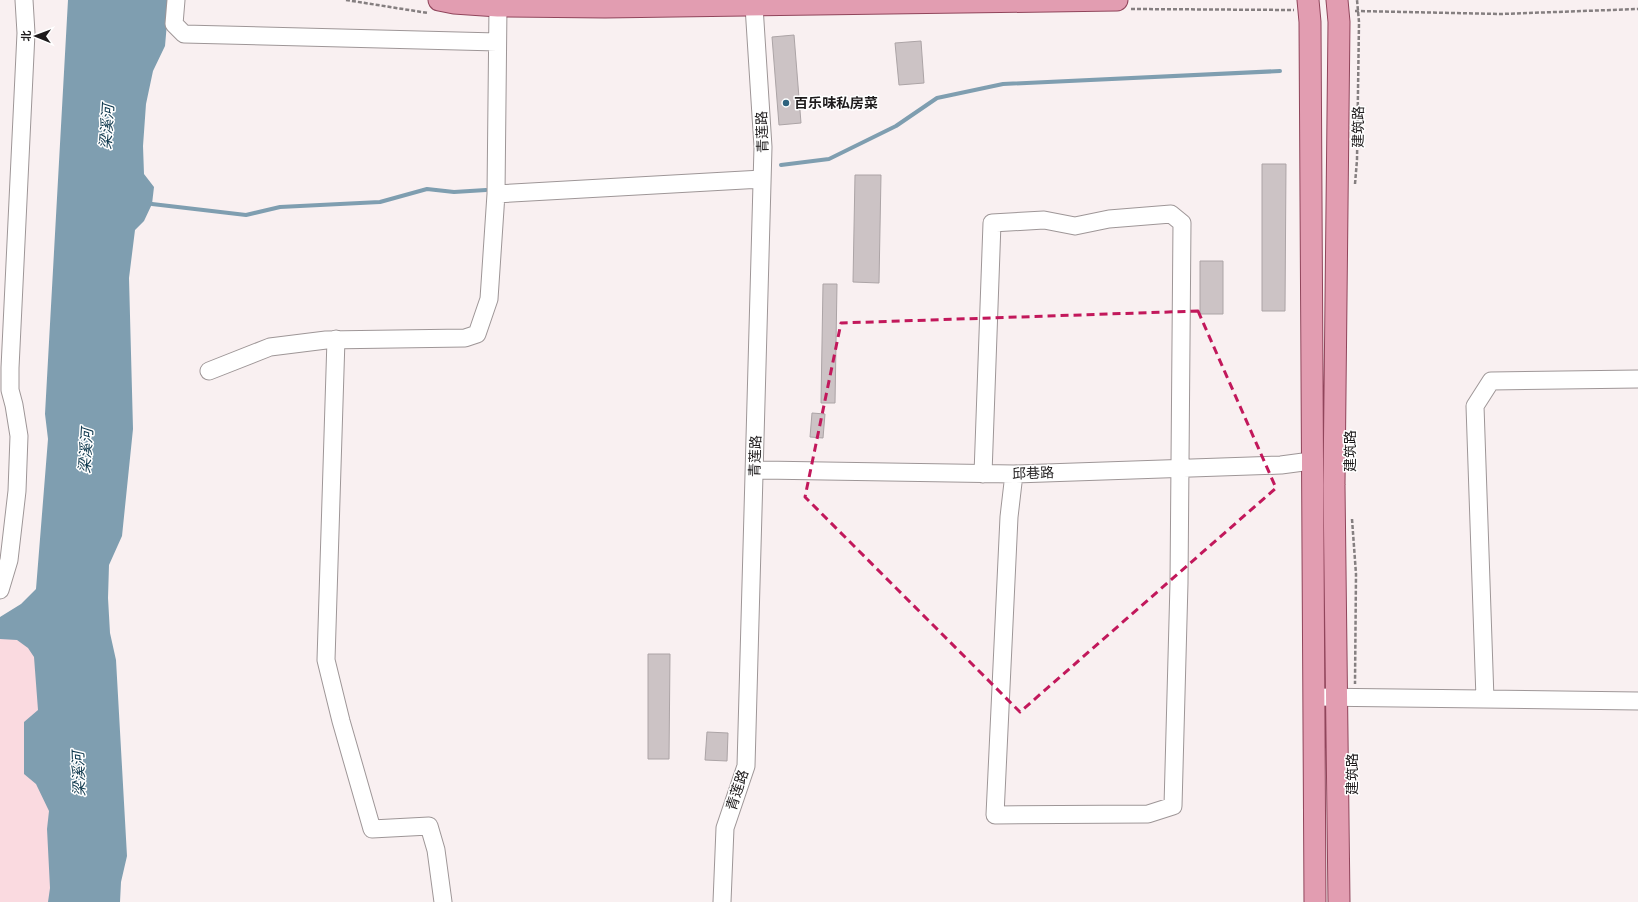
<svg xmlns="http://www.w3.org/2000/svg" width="1638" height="902" font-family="Karla,'Noto Sans SC',sans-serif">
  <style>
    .green { fill: #fadae0 }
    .water { fill: #7f9eb0 }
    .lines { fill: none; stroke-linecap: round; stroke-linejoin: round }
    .stream { stroke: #7f9eb0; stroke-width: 4 }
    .building { fill: #ccc3c5; stroke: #aca4a6 }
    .minor-casing { stroke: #9e9697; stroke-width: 19 }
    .major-casing { stroke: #90455b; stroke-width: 23 }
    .path { stroke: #857f80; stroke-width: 2.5; stroke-dasharray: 4 2; stroke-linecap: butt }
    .minor { stroke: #fff; stroke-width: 17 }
    .major { stroke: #e29db1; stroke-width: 21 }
    .marked { fill: none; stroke: #c2185b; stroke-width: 3; stroke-dasharray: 8 5; stroke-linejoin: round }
    .poi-dot { fill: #2e637e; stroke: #fff; stroke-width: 1.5 }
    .labels { text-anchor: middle; stroke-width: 3; stroke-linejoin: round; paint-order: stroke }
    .poi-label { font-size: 14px; font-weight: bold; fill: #1e1b1c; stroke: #fff; text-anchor: start }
    .street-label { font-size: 14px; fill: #1e1b1c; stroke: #fff }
    .water-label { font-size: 15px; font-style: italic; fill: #0e384d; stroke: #fff }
  </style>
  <rect width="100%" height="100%" fill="#f9f0f1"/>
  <!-- green -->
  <path class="green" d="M0,630L46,631L58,902H0Z"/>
  <!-- water -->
  <path class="water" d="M68,0H169L165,46L153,71L146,104L143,146L144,174L154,187L152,204L144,221L135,230L129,278L133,429L122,536L109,565L108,598L110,633L116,660L127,856L121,882L120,902H48L50,888L47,829L49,811L36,784L24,774V722L38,710L34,657L28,648L17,640L0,639V617L21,604L36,589L48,439L45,414Z"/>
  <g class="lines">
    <!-- stream -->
    <path class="stream" d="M781,165L829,159L896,126L937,98L1003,84L1280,71
      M152,204L246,215L280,207L380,202L427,189L454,192L486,190"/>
  </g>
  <!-- building -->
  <path class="building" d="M794,35L801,123L779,125L772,37Z
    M921,41L924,83L899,85L895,43Z
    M1262,164H1286L1285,311H1262Z
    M855,175H881L879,283L853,282Z
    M1200,261H1223V314H1200Z
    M823,284H837L835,403H821Z
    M812,413L825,414L823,438L810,437Z
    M648,654H670L669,759H648Z
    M707,732L728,733L727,761L705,760Z"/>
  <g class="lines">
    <!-- minor casing -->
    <g class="minor-casing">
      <path id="minor" d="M176,0L174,24L184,34L497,42
        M496,194L762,179
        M336,339L326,660L341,721L372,829L429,826L436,850L443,902
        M209,371L270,347L326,340L465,338L477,334L489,299L496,194L498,6
        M755,470L1014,474L1281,465L1311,461
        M983,474L992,223L1044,220L1075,226L1109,219L1171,214L1182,223L1179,583L1173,806L1148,814L995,815L1009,517L1014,474
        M0,590L9,560L17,491L19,436L14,405L10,390V368L26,33L24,0
        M1313,697L1638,701
        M1485,699L1475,406L1491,381L1638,379
        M722,902L725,828L746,766L763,147L754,6"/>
    </g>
    <!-- major casing -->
    <g class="major-casing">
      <path id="major" d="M439,0L454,3L498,6L605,7L1117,0
        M1308,0L1310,22L1315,902
        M1337,0L1339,22L1334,485L1339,902"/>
    </g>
    <!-- path -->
    <path class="path" d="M346,0L428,13
      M1131,9L1294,10
      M1355,11L1501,14L1638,9
      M1355,184L1357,160L1359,22L1357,0
      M1352,519L1356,574L1355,684"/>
    <!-- minor -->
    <use href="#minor" class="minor"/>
    <!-- major -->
    <use href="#major" class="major"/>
  </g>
  <!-- marked area -->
  <path class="marked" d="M1198,311L1276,488L1020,712L805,497L841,323Z"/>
  <!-- markers -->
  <circle class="poi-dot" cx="786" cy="103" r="4"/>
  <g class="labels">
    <!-- poi labels -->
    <g class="poi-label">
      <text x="794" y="108">百乐味私房菜</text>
    </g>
    <!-- street labels -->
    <g class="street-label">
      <text transform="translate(1358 127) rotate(-89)" y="5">建筑路</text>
      <text transform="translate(762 132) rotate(-92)" y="5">青莲路</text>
      <text transform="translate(1350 451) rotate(-90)" y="5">建筑路</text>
      <text transform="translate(755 456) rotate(-88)" y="5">青莲路</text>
      <text transform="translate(1033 473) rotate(-2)" y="5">邱巷路</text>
      <text transform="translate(1352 774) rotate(-90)" y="5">建筑路</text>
      <text transform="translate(737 790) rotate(-72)" y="5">青莲路</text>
    </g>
    <!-- water labels -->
    <g class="water-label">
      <text transform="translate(107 127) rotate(-86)" y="5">梁溪河</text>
      <text transform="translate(86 451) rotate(-86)" y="5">梁溪河</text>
      <text transform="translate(79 774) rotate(-92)" y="5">梁溪河</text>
    </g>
  </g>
  <!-- north arrow -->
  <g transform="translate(36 36) rotate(271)" stroke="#ffffff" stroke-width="3" paint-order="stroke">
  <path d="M0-3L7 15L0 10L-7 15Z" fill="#1e1b1c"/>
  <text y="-6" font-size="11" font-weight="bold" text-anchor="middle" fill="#1e1b1c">北</text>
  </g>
</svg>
